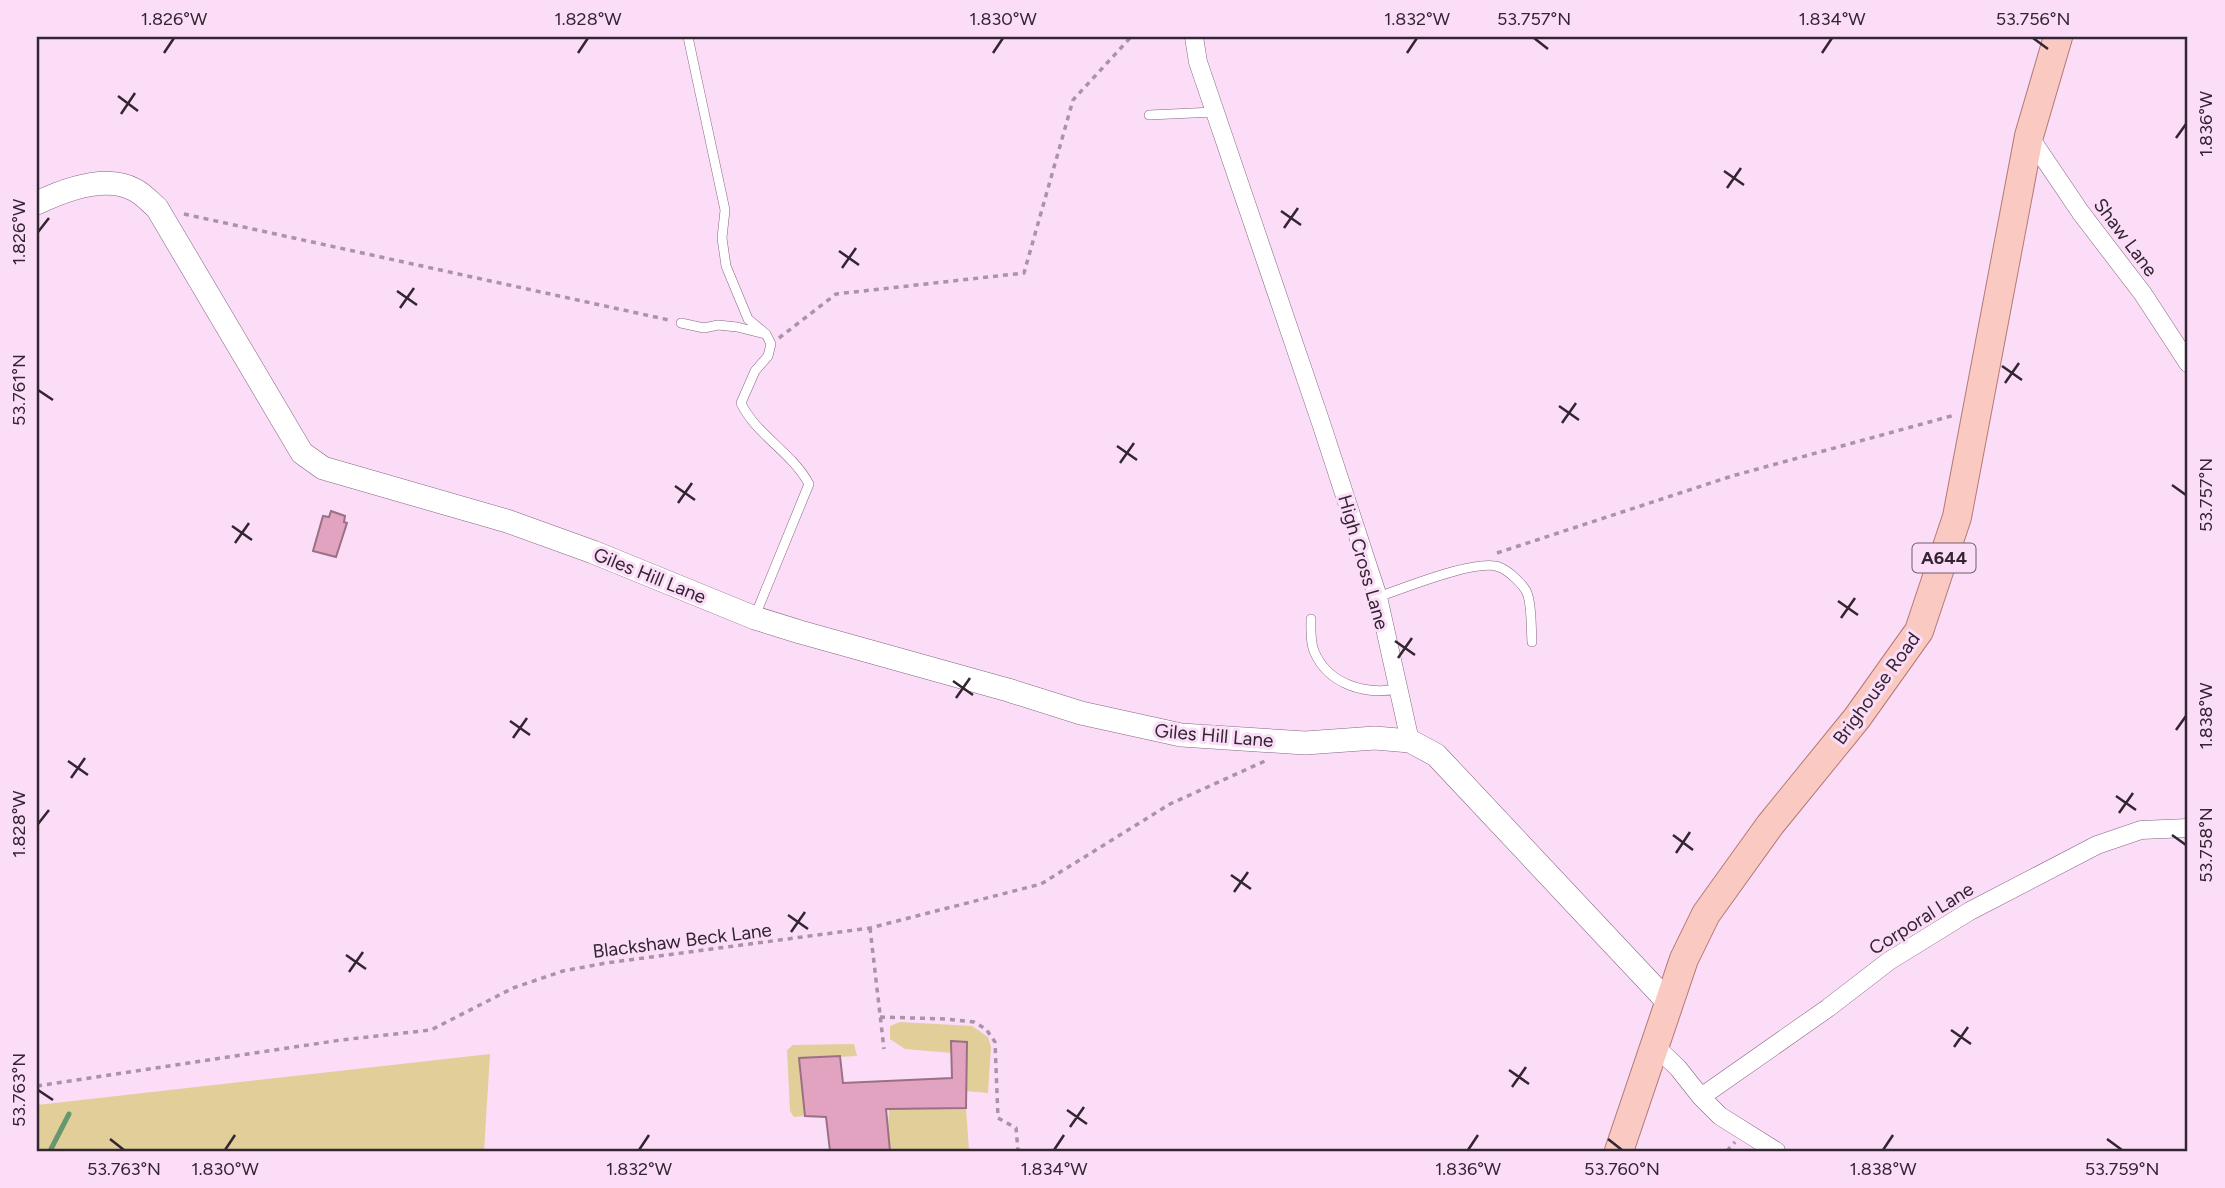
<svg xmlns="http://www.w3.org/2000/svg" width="2225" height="1188" font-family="Figtree,sans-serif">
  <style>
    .green { fill: #e2ce99 }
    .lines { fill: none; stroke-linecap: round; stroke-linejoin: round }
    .stream { stroke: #65986e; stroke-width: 5 }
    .building { fill: #e2a3c1; stroke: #9b7084; stroke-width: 2 }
    .service-casing { stroke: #856482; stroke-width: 10 }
    .minor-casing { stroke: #856482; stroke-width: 19 }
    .tertiary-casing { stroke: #856482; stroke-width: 24 }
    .primary-casing { stroke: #b27975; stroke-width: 30 }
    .path { stroke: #aa92a8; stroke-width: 3.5; stroke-dasharray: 5 5; stroke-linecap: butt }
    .service { stroke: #fff; stroke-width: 9 }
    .minor { stroke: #fff; stroke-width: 18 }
    .tertiary { stroke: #fff; stroke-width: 23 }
    .primary { stroke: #facac2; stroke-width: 28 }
    .ticks { fill: none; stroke: #332532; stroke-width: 2.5 }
    .labels { text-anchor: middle; stroke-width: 6; stroke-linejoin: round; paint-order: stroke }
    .shield { fill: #fbddf8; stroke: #6f5c6d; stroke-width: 2 }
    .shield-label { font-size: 18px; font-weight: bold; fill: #332532 }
    .street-label { font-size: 19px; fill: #332532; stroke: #fbddf8 }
    .neatline { fill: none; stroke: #332532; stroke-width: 2.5 }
    .ticks-label { font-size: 18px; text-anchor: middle; fill: #332532 }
  </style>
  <rect width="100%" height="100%" fill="#fbddf8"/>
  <!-- green -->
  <path class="green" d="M900,1022L972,1026L988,1037L991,1047L988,1093L966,1091L967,1042L952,1041V1053L905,1049L890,1039V1026Z
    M854,1044L857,1056L799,1059L805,1116L794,1117L790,1111L787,1050L793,1045Z
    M490,1054L484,1151H37V1105Z
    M966,1108L969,1151H890L888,1129L889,1109Z"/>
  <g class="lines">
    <!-- stream -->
    <path class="stream" d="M50,1151L69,1114"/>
  </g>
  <!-- building -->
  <path class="building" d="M331,511L345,516L344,522L347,523L336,557L313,551L323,516L329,517Z
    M951,1041L967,1042L966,1108L886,1109L890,1151H830L826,1117L805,1116L799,1058L840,1056L843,1083L952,1078Z"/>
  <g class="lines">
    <!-- service casing -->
    <g class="service-casing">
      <path id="service" d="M688,37L725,210L722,238L726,266L748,319L766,334L771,344L768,356L755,371L741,403C756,435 792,452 809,484L755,616
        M1149,115L1215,112
        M681,323L704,328L718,325L737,327L765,334
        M1378,597C1402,589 1477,558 1499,567C1508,570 1524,585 1527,593C1532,604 1531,629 1532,642
        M1311,619C1311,630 1310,641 1314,651C1328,685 1366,695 1397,689"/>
    </g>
    <!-- minor casing -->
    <g class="minor-casing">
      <path id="minor" d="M1194,37L1198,62L1321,423L1378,597L1410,741
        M2029,136L2081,213L2143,294L2188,363
        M1654,1045L1678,1068L1701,1097L1720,1116L1776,1151
        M1701,1097L1828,1008L1889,961L1970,911L2097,845L2141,830L2188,828"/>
    </g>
    <!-- tertiary casing -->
    <g class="tertiary-casing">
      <path id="tertiary" d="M37,203C64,190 106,174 135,190C143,194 150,202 157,208L302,453L323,468L507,521L593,552L755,618L800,632L1008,690L1081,713L1181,735L1305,743L1375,738L1410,741L1436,755L1668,1002"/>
    </g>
    <!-- primary casing -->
    <g class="primary-casing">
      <path id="primary" d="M1619,1151L1684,959L1706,914L1770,825L1857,718L1919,631L1957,517L2029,136L2058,37"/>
    </g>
    <!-- path -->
    <path class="path" d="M184,214L669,320
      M779,338L836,294L1024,273L1073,100L1131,37
      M1497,553L1732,476L1955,415
      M870,928L884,1049
      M880,1017L946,1019L974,1022L986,1029L995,1042L998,1118L1016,1128L1018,1151
      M37,1086L341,1040L431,1030L513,988L563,971L606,963L870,928L1041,884L1170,804L1265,761
      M1727,1151L1735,1142"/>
    <!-- service -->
    <use href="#service" class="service"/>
    <!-- minor -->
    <use href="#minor" class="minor"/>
    <!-- tertiary -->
    <use href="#tertiary" class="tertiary"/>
    <!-- primary -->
    <use href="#primary" class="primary"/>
  </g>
  <!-- ticks -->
  <path class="ticks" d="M1534,38L1548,49M2033,38L2048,49M164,53L174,38M578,53L588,38M993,53L1003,38M1407,53L1417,38M1822,53L1832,38M118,96L138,111M121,114L135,93M2176,138L2186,124M1724,171L1744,185M1727,188L1741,168M1281,211L1301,225M1284,228L1298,208M38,232L49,218M839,251L859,265M842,268L856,248M397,291L417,305M400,308L414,288M2002,366L2022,380M2005,383L2019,363M38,390L53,400M1559,406L1579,420M1562,423L1576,403M1117,446L1137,460M1120,463L1134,443M2172,485L2186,495M675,486L695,500M678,503L692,483M232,526L252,540M235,543L249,523M1838,601L1858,615M1841,618L1855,598M1395,641L1415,655M1398,658L1412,638M953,681L973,695M956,698L970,678M510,721L530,735M2176,730L2186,716M513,738L527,718M68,761L88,775M71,778L85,758M2116,796L2136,810M2119,813L2133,793M38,824L49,810M1673,835L1693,850M2172,835L2186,845M1676,853L1690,832M1231,875L1251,889M1234,892L1248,872M788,915L808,929M791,932L805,912M346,955L366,969M349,972L363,952M1951,1030L1971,1044M1954,1047L1968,1027M1509,1070L1529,1084M1512,1087L1526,1067M38,1090L53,1100M1067,1110L1087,1124M1070,1127L1084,1107M110,1139L124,1150M1608,1139L1622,1150M2107,1139L2122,1150M225,1150L235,1135M639,1150L649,1135M1054,1150L1064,1135M1468,1150L1478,1135M1883,1150L1893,1135"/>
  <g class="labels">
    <!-- shield labels -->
    <rect class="shield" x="1912.5" y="543.5" width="63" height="29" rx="5"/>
    <g class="shield-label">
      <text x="1944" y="564">A644</text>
    </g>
    <!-- street labels -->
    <g class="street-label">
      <text transform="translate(2126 237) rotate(53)" y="7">Shaw Lane</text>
      <text transform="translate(1364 562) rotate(74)" y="7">High Cross Lane</text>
      <text transform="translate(650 575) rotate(22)" y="7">Giles Hill Lane</text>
      <text transform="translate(1876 688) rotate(-54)" y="7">Brighouse Road</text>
      <text transform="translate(1214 735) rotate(5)" y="7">Giles Hill Lane</text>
      <text transform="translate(1921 918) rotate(-32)" y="7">Corporal Lane</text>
      <text transform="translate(682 940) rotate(-7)" y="7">Blackshaw Beck Lane</text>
    </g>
  </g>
  <!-- border -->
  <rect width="2225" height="1188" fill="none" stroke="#fbddf8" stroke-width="77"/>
  <rect x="38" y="38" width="2148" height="1112" class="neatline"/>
  <g class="ticks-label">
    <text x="174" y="25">1.826°W</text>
    <text x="588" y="25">1.828°W</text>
    <text x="1003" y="25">1.830°W</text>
    <text x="1417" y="25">1.832°W</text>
    <text x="1534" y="25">53.757°N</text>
    <text x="1832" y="25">1.834°W</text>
    <text x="2033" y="25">53.756°N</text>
    <text transform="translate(2206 124) rotate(-90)" y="6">1.836°W</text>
    <text transform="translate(19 232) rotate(-90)" y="6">1.826°W</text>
    <text transform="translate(19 390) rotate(-90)" y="6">53.761°N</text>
    <text transform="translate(2206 495) rotate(-90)" y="6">53.757°N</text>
    <text transform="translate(2206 716) rotate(-90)" y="6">1.838°W</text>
    <text transform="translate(19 824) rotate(-90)" y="6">1.828°W</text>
    <text transform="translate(2206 845) rotate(-90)" y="6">53.758°N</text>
    <text transform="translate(19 1090) rotate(-90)" y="6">53.763°N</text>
    <text x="124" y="1175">53.763°N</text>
    <text x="225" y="1175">1.830°W</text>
    <text x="639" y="1175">1.832°W</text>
    <text x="1054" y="1175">1.834°W</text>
    <text x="1468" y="1175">1.836°W</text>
    <text x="1622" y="1175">53.760°N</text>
    <text x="1883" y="1175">1.838°W</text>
    <text x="2122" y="1175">53.759°N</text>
  </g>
</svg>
